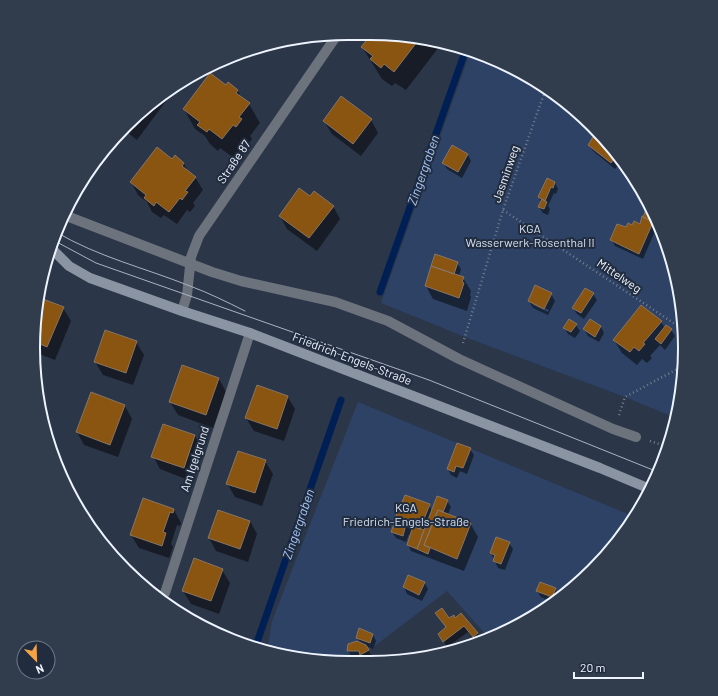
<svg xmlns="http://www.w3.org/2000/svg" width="718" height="696" font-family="Barlow,sans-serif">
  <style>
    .green { fill: #2d4264 }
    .shadow { fill: #0007; fill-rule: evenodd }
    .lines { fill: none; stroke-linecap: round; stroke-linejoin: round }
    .stream { stroke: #002055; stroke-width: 7 }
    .building { fill: #8a5511; stroke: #887563 }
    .path { stroke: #757e8e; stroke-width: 2.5; stroke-dasharray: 1 3; stroke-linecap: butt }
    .lane { stroke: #6d737c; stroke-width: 10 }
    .street { stroke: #6d737c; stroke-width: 10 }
    .secondary { stroke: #8b94a3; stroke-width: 10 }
    .tram { stroke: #abb3c0; stroke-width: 1 }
    .labels { text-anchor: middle; stroke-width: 4; stroke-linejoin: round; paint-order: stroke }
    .street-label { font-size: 12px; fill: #eef4fe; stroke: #212c3e }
    .park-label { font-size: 12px; fill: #d5e0f1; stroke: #212c3e }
    .water-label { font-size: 13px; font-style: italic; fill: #a7c8fb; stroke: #212c3e }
    .rim { fill: none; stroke: #eef4fe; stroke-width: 2 }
  </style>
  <rect width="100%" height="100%" fill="#2b3649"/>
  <!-- green -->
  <path class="green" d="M471,50L528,75L578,111L620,156L652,208L674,266L684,327L682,389L676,418L625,397L465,337L381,303Z
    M358,402L635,517C626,530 617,545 606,556C573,591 534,621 489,638L447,591L355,661L307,660L267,651L272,621Z"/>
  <!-- shadow -->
  <path class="shadow" d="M411,36L442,43L406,90L395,83L392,86L382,79L362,47L370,37Z
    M317,38L313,43L308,39Z
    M180,82L137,140L123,129L173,86Z
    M226,87L238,91L242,99L249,104L260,123L250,136L252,139L247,146L244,144L234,158L220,148L218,151L210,144L205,136L195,129L184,109Z
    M371,120L378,133L361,156L332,134L324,121Z
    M594,139L617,156L620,162L615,169L593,151L589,145Z
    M452,146L468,155L471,161L462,178L447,169L443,163Z
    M175,157L184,164L189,173L195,177L203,190L193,203L195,206L190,212L187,210L177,224L164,215L161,218L152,212L147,202L138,195L131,182L172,160Z
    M555,183L558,189L556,194L554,193L548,206L550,209L548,215L543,213L539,207L541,202L539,197Z
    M310,198L333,206L340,219L317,251L287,229L280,216Z
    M650,204L658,224L643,259L615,246L611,239L626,228L640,225Z
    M664,238L668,251L665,249L661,243Z
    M457,263L461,269L459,276L463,278L471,291L470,295L471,297L467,311L433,299L426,286Z
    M536,287L551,294L555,301L548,315L533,308L529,301ZM533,303L549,310L548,312L533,305Z
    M593,294L597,300L584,319L577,314L573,308Z
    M38,298L63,308L71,321L55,360L34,352L36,307Z
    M590,320L601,327L604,333L599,342L588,336L584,329Z
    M661,322L665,328L671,330L675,336L665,350L660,345L650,356L652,358L647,363L642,359L637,365L622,353L614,340Z
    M576,325L580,331L575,338L568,334L564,328Z
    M136,342L144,355L133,385L103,375L95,362Z
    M219,379L226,392L213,428L178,415L170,402Z
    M91,394L125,406L132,419L118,457L84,445L77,432Z
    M287,396L295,409L284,441L254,431L246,418Z
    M164,425L195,436L202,449L191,481L160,469L153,456Z
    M470,449L474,455L467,474L460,471L457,478L451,475L448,469Z
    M265,461L273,474L262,506L235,497L227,483Z
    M447,501L451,507L448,514L470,523L478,537L464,571L411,551L408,545L411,537L409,534L406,542L396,538L392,532L403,528L397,518L429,505L432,511Z
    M174,510L181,523L180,526L177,525L171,544L173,547L169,558L139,548L131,535Z
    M250,521L257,534L248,562L216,551L209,538Z
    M509,543L513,549L505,570L498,568L491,553Z
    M222,570L230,583L219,614L191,604L183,591Z
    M424,582L428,589L422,601L407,594L404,587Z
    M540,583L555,589L559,596L557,601L554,603L541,597L537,591Z
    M461,615L478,634L481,640V641L476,643L468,632L447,647L443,640L449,619H455Z
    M212,626L215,632L207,628Z
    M373,635L376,641L373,649L366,646L372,657L364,661L362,657H352L348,651L349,645L361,644L357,638Z"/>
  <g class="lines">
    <!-- stream -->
    <path class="stream" d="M380,292L466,49
      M255,648L341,400"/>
  </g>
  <!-- building -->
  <path class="building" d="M411,36L420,38L394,72L384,64L381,68L370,59L373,56L361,47L369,37Z
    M210,73L226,85L228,82L238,90L236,93L250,103L239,117L242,119L236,127L233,125L222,139L209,129L207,132L197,125L200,122L183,109Z
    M341,96L372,119L353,144L323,121Z
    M593,137L617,155L611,163L588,145Z
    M452,145L468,154L458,172L442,163Z
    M157,147L172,159L175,155L184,163L182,166L196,177L185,191L188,192L182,200L180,198L169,212L156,202L154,206L144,198L146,195L130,182Z
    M547,178L555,182L553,188L551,187L545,201L538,197Z
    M299,188L310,196L314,191L334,206L309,238L279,216Z
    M542,199L547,202L544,209L538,207Z
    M649,203L655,217L653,222L643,217Z
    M642,216L653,222L639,254L610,240L617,224L626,227L628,223L632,225L634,221L640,224Z
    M435,254L458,262L454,274L431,266Z
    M431,266L464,277L462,282L464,283L459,298L425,286Z
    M535,285L552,293L544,309L528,301Z
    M585,288L594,293L581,313L572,308Z
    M38,297L64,307L47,347L35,342L36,307Z
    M641,305L662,321L643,343L645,344L639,351L634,347L630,352L613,340Z
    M569,319L577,324L571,332L563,328Z
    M590,319L601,326L595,337L583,329Z
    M666,325L672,329L661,344L655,339Z
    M105,330L137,341L126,373L94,362Z
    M182,365L219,378L206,415L169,402Z
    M257,385L288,396L277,429L245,418Z
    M91,392L125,405L110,445L76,432Z
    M163,424L195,435L184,468L151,457Z
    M457,443L471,448L463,468L456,466L454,472L447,469Z
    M238,451L266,460L255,493L226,484Z
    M405,495L430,504L420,529L413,526V529L403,525L404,521L395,518Z
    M437,496L448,500L443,512L438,510L424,545L430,548L428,554L417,549Z
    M143,498L174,509L173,513L170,512L163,532L166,533L162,546L130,535Z
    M218,510L250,521L240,549L208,538Z
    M438,510L471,523L457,559L424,545Z
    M394,524L405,528L403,536L391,532Z
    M413,526L424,530L417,549L407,545Z
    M496,537L510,542L501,564L493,561L495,555L490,553Z
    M194,558L223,569L211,601L182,591Z
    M408,575L425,582L419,595L403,587Z
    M540,582L556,588L552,597L536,591Z
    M442,608L449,618L454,615L455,618L461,613L478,633L473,637L464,626L443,642L438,634L446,627L435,613Z
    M359,628L373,634L370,643L356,638Z
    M357,641L366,645L369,650L360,655L359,651H347L348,644Z"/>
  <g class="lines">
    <!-- path -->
    <path class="path" d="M503,210L684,330
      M463,343L503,210L546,88
      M619,415L625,397L683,366
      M650,441L669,447"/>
    <!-- lane -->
    <path class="lane" d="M64,215L212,272L241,281L335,302L388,321L459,359L613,429L636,437
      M165,593L250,333"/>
    <!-- street -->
    <path class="street" d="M182,311L187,295L191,257L199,236L335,38"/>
    <!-- secondary -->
    <path class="secondary" d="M50,247L69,266L90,278L182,311L250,333L600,468L650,489"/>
    <!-- tram -->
    <path class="tram" d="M56,232C98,257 145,268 190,286C209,293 227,302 245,311
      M53,240L96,263L429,380L658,472"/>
  </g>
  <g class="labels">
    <!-- street labels -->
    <g class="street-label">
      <text transform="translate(234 162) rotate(-56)" y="4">Straße 87</text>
      <text transform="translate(506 174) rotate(-71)" y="4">Jasminweg</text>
      <text transform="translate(619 276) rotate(34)" y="4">Mittelweg</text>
      <text transform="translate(352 359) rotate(21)" y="4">Friedrich-Engels-Straße</text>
      <text transform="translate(195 459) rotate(-72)" y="4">Am Igelgrund</text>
    </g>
    <!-- park labels -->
    <g class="park-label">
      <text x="530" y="233">KGA<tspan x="530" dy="14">Wasserwerk-Rosenthal II</tspan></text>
      <text x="406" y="512">KGA<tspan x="406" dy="14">Friedrich-Engels-Straße</tspan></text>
    </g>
    <!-- water labels -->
    <g class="water-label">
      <text transform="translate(423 170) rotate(-71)" y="5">Zingergraben</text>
      <text transform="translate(298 524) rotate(-71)" y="5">Zingergraben</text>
    </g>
  </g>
  <!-- crop -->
  <path d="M0 0H718V696H0ZM348 40H370A308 308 0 0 1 678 348V348A308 308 0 0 1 370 656H348A308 308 0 0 1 40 348V348A308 308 0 0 1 348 40Z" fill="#313c4d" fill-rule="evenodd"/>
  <path class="rim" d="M348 40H370A308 308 0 0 1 678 348V348A308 308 0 0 1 370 656H348A308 308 0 0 1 40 348V348A308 308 0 0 1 348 40Z"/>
  <!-- north arrow -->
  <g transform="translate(36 660) rotate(157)"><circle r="19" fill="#212c3e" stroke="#737c8b"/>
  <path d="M0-3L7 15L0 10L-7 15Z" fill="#f5a345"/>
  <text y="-6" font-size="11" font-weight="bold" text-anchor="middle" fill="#eef4fe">N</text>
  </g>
  <!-- scale -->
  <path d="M574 672v6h69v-6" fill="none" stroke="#eef4fe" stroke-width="2"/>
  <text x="580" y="672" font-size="12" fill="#eef4fe" stroke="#212c3e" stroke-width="3" paint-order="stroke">20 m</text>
</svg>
